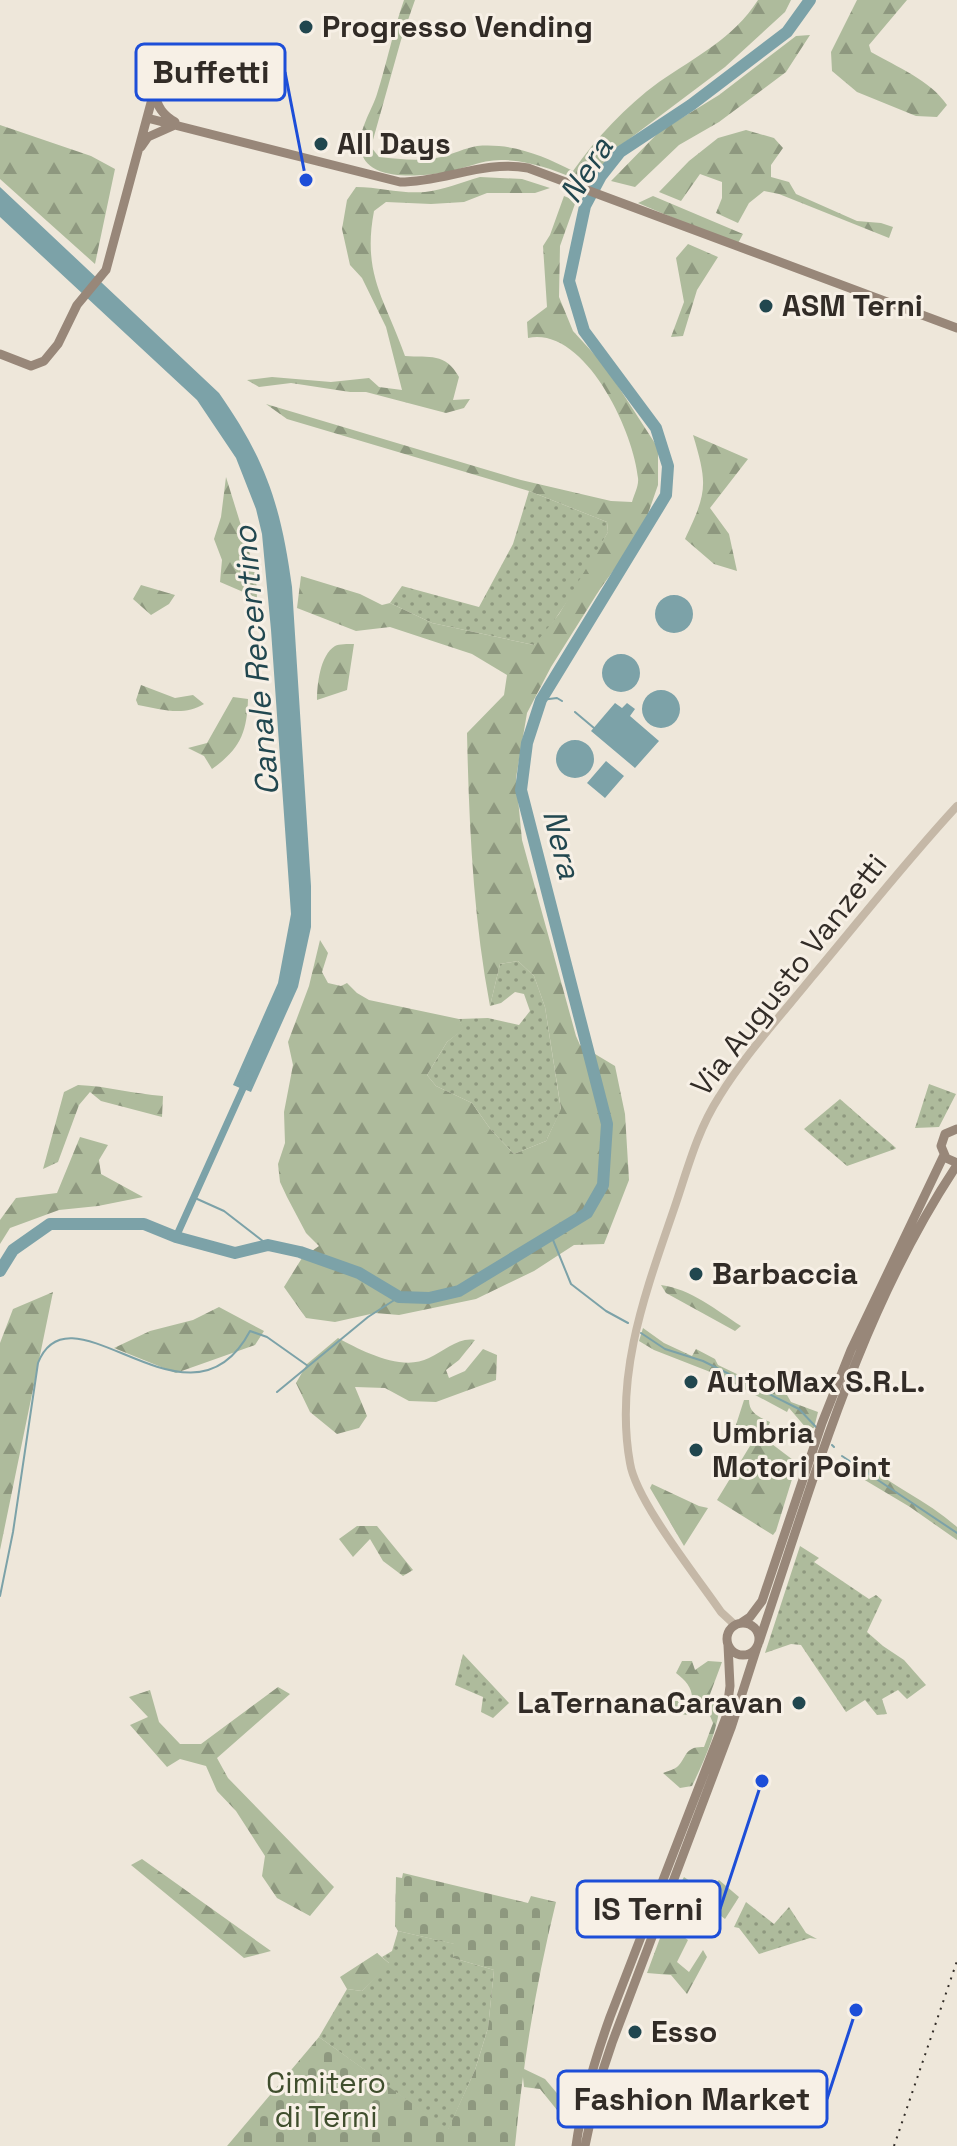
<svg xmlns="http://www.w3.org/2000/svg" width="957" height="2146" font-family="'Space Grotesk',sans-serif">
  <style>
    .grass { fill: url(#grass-dots) }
    .forest { fill: url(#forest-firs) }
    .cemetery { fill: url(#cemetery-stones) }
    .water { fill: #7ca2a8 }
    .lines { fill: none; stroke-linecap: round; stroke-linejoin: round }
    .stream { stroke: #7ca2a8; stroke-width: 2 }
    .canal { stroke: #7ca2a8; stroke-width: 7 }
    .river { stroke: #7ca2a8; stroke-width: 12 }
    .tertiary { stroke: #c5b8a7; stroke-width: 8 }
    .secondary { stroke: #988779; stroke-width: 9 }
    .rail { stroke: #322c27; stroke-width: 2; stroke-dasharray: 2 6; stroke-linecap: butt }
    .poi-dot { fill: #21474f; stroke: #f7f0e6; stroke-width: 3 }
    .labels { text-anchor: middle; stroke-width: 6; stroke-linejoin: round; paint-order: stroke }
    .poi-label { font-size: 30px; font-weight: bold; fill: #322c27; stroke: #f7f0e6; text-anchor: start }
    .street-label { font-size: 30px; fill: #322c27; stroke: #f7f0e6 }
    .park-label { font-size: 30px; fill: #3f4e2d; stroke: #f7f0e6 }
    .water-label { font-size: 32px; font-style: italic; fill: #21474f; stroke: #f7f0e6 }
    .leader { fill: none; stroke: #1d4ed8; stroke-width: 3 }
    .callout-dot { fill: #1d4ed8; stroke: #f7f0e6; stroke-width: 3 }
    .callout { fill: #f7f0e6; stroke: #1d4ed8; stroke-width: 3 }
    .callout-label { font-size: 32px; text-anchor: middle; font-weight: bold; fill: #322c27 }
  </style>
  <defs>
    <pattern id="grass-dots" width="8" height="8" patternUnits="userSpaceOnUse" patternTransform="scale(2)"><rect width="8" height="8" fill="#aebb9c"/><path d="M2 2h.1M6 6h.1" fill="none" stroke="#8e987f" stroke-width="1.8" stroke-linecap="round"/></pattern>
    <pattern id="forest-firs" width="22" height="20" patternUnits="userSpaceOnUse" patternTransform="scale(2)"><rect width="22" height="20" fill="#aebb9c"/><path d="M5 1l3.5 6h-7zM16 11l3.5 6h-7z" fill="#8e987f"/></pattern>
    <pattern id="cemetery-stones" width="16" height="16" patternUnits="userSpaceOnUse" patternTransform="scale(2)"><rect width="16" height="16" fill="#aebb9c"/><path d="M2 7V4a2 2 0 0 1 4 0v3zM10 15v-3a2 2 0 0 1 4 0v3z" fill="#8e987f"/></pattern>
  </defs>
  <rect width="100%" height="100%" fill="#eee7da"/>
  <!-- grass -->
  <path class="grass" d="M529,491L607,522L608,532L579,584L541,640L534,645L432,623L390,603L402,586L479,607L513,544Z
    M518,961L534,976L545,1007L561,1110L546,1141L514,1154L491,1130L472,1103L436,1086L427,1075L447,1042L463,1029L459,1019L488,1018L519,1025L530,1011L524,994L515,992L501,1003L490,1006L500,964Z
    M929,1084L956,1094L939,1127L915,1128Z
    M840,1099L896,1148L895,1149L847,1166L804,1129Z
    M800,1546L819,1558L814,1562L869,1599L876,1595L882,1600L867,1632L883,1646L904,1660L926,1685L907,1699L898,1690L882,1699L887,1714L877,1715L865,1700L846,1712L801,1645L791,1644L765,1653Z
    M463,1654L509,1703L493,1718L481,1712L483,1697L455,1685Z
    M746,1902L774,1924L789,1907L806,1933L817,1939L810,1938L759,1954L739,1928L734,1927Z
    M398,1931L455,1944L453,1958L494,1970L488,2028L475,2070L448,2130L319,2037L347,1989L362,1991L389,1963L382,1957L392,1951Z"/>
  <!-- forest -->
  <path class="forest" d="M404,0H415L401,40L371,147L379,157C400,159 420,162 441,157C453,154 465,148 477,146C512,143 542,155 573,171C597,137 625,107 659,82C695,57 733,39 758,0H791L785,12L725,67L616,149L588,185C562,172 530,160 501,160C480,160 462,170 442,173C419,176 368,182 361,151C356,134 372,110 377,94C387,63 393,31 404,0Z
    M857,0H907L869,45L871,52C897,67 930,80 947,105L937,117L916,116L857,92L832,71L831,52Z
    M810,35L786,72L719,122L679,145L635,187L611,181L659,132L719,95L796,36Z
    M0,125L91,156L115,169L95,264L0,179Z
    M746,130L774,138L783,148L771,165V177L789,182L796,194L857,221L881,223L893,227L889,238L779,194L764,191L749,203L738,223L716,213L722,198V182L700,174L681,201L659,192L689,161L718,138Z
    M480,177L522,179L550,188L535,193H487L464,202L431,204L386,202L374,211C362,275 385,299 405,356C430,358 445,352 459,377L453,400L470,399L464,408L446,413L366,392H350L291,383L259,387L247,380L272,377L331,382L369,378L379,387L402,390L386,327L362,278L350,265L342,229L347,200L356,187C379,187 401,194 425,192C443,190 462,182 480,177Z
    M564,196L576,201L560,246L559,297L573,331L605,366L658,448V485L642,531L600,589L551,667L527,713L516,778L522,840L576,1036L580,1045L615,1066L625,1114L629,1180L604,1244L574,1245L534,1271L476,1299L399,1315L375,1313L335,1322L306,1318L284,1287L302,1258L319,1246L306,1233L287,1197L280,1182L278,1164L285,1143L284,1112L293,1065L288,1042L309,986L320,940L328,953L322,972L328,983L341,986L347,983L357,993L369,1000L459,1019L464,1029L447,1042L427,1075L436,1086L472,1103L491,1130L514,1154L546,1141L561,1109L545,1007L534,976L518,961L500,964L490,1006C473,916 469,824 467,733L504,695L507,675L472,654L390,627L356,631L297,608L301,576L360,594L382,605L390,603L432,623L534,645L559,614L608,532L607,522L529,491L287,419L266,404L521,480L611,501L632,502C634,494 639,486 638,478C634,432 585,326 528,338L527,322L547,307L543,246L550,235Z
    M653,196L743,234L737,245L638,203Z
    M688,244L718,257L697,290L683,336L671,337L684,302L676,258Z
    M693,435L748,459L710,508L729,534L737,571L714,564L685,539C707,492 708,485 693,435Z
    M226,477L256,574L257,598L220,582L222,560L214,539L221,517Z
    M141,585L175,595L169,604L151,615L133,599Z
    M354,644L347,690L317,700C317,685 320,655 335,646C339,644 348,644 354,644Z
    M141,685L175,698L193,695L204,704C183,717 161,709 138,705L136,700Z
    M233,697L248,699C247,733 240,749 212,769L204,756L188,748L207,743Z
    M78,1085C107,1086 134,1094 163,1096L162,1117L101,1101L90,1092L79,1105L58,1162L43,1169L64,1092Z
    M80,1137L108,1145L99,1160L101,1174L143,1197L98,1206L59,1210L10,1228L0,1244V1220L16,1198L57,1193Z
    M661,1285C691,1289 716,1310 741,1326L735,1331L666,1293Z
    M53,1292L0,1550V1343L13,1309Z
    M219,1307L264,1331L255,1345L176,1373L114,1348L150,1331L193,1320Z
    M643,1328L664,1343L692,1356L696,1349L715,1359L718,1365L766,1388L787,1395L791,1402L818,1412L814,1428L807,1429L789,1408L787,1412L718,1375L654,1350L639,1341Z
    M338,1338C362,1351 402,1372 429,1358C445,1351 458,1337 475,1340L459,1360L446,1370L449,1378L465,1371L483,1349L497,1355L496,1380L436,1402L409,1401L385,1388L355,1387L367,1416L359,1428L337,1434L310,1412L296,1383L307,1364Z
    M744,1400H749C749,1413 759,1417 770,1422L764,1438L797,1463L776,1531L773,1535L717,1500L753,1441L735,1428Z
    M862,1461C891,1486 928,1501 957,1527V1540L910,1507L853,1473Z
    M652,1484L699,1506L708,1508L684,1546L650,1488Z
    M357,1526H377L413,1570L403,1576L383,1561L370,1539L353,1557L339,1539Z
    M682,1661H692L695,1670L708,1661L722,1662L706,1705L686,1715L669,1711L665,1701H692C693,1688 686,1681 676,1673Z
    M278,1687L290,1694L217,1758L228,1778L334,1887L310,1916L277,1898L262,1876L265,1856L236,1811L217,1791L206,1766L180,1759L167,1767L130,1725L148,1717L129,1697L150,1690L159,1722L180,1744H201Z
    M721,1697C718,1730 706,1757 692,1786L680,1788L663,1773C667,1771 673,1770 677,1767C687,1758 684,1746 704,1747L713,1723L707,1709Z
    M142,1859L271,1951L244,1958L131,1865Z
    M684,1877L706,1892L719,1880L739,1897L725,1919L704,1903L691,1902L679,1886Z
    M673,1929L688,1940L677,1962L689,1972L703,1950L707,1957L687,1994L671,1975L647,1973L663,1930Z
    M377,1953L390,1964L362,1991L347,1989L340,1977Z
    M522,2068L545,2079L572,2111L570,2126L540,2089L524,2087Z"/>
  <!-- cemetery -->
  <path class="cemetery" d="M403,1873L528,1903L531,1896L556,1902C536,1983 523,2063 515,2146H227L319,2037L448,2129L475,2070L488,2028L494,1970L453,1958L454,1944L398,1931L395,1926L396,1877L402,1878Z"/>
  <!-- water -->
  <path class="water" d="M0,187L219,393C266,460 281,506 292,587L311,886V927L298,987L251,1092L246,1090V1083L240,1088L233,1085L278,983L291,914L271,630L262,534L256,509L236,458L197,400L0,217Z
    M655 614a19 19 0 1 1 38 0a19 19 0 1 1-38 0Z
    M602 673a19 19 0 1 1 38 0a19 19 0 1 1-38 0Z
    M642 709a19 19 0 1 1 38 0a19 19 0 1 1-38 0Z
    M615,703L622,708L627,703L635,709L630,716L659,741L635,768L591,731Z
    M556 759a19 19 0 1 1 38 0a19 19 0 1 1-38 0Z
    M606,761L624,776L605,798L587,783Z"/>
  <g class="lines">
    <!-- stream -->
    <path class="stream" d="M541,700L557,698L562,701
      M575,712L594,728
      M195,1198L224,1211L268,1245
      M551,1235L571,1284L606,1311L628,1323
      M641,1333L665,1349L703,1361L799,1409L816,1427
      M277,1392L368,1317L399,1297
      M832,1445L834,1447
      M842,1456L957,1533
      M0,1596L13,1532L38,1363C71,1279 190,1445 250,1331L267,1337L308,1366"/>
    <!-- canal -->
    <path class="canal" d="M176,1237L249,1075"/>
    <!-- river -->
    <path class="river" d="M0,1271L13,1250L50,1224H144L176,1237L235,1253L268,1245L300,1252L359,1273L399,1297L429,1298L459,1291L587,1213L603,1185L607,1124L521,790L527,743L541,700L666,495L668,466L656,428L584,331L569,281L585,206L601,176L620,152L691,105L787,32L810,0"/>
    <!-- tertiary -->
    <path class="tertiary" d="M735,1625L721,1612C697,1577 636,1501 630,1463C614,1374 646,1291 674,1209C687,1171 697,1131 719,1097C744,1056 782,1014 812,977C860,920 906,861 957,806"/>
    <!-- secondary -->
    <path class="secondary" d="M155,93C157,107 163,115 175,122
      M147,118L400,182C444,182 484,160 528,168L957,328
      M141,147L148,137L175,125
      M0,354L31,366L44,361L58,344L77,305L106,270L155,88
      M957,1129L945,1134L941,1146L946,1158L957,1163
      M741,1623L750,1617L762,1601L822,1423L851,1350L944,1155
      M727 1639a16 16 0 1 1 32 0a16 16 0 1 1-32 0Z
      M759,1642C814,1479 861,1309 957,1165
      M576,2146C582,2101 595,2059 610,2017L726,1717L730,1686L728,1645
      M585,2146L598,2085L612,2043L731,1728L757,1647"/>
    <!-- rail -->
    <path class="rail" d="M894,2146L957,1961"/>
  </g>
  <!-- markers -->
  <g class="poi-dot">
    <circle cx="306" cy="27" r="8"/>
    <circle cx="321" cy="144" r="8"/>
    <circle cx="766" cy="306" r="8"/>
    <circle cx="696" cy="1274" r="8"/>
    <circle cx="691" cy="1382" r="8"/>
    <circle cx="696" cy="1450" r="8"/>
    <circle cx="799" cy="1703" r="8"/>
    <circle cx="635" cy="2032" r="8"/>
  </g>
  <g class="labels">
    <!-- poi labels -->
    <g class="poi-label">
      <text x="322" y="37">Progresso Vending</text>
      <text x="337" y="154">All Days</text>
      <text x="782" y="316">ASM Terni</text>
      <text x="712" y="1284">Barbaccia</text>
      <text x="707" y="1392">AutoMax S.R.L.</text>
      <text x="712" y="1443">Umbria<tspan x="712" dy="34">Motori Point</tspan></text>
      <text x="783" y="1713" text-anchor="end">LaTernanaCaravan</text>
      <text x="651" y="2042">Esso</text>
    </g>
    <!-- street labels -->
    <g class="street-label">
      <text transform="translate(789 975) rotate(-52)" y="10">Via Augusto Vanzetti</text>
    </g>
    <!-- park labels -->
    <g class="park-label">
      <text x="326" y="2093">Cimitero<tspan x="326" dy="34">di Terni</tspan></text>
    </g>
    <!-- water labels -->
    <g class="water-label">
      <text transform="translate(586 170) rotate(-58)" y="11">Nera</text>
      <text transform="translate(256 661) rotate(-95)" y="11">Canale Recentino</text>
      <text transform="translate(562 844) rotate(76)" y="11">Nera</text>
    </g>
  </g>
  <!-- callouts -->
  <path class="leader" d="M306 180L285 72M762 1781L720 1909M856 2010L827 2099"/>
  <g class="callout-dot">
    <circle cx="306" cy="180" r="8"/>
    <circle cx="762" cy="1781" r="8"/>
    <circle cx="856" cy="2010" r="8"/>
  </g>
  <g class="callout">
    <rect x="136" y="44" width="149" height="56" rx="8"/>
    <rect x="577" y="1881" width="143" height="56" rx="8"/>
    <rect x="558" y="2071" width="269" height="56" rx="8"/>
  </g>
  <g class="callout-label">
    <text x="211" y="83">Buffetti</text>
    <text x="648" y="1920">IS Terni</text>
    <text x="692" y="2110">Fashion Market</text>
  </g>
</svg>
